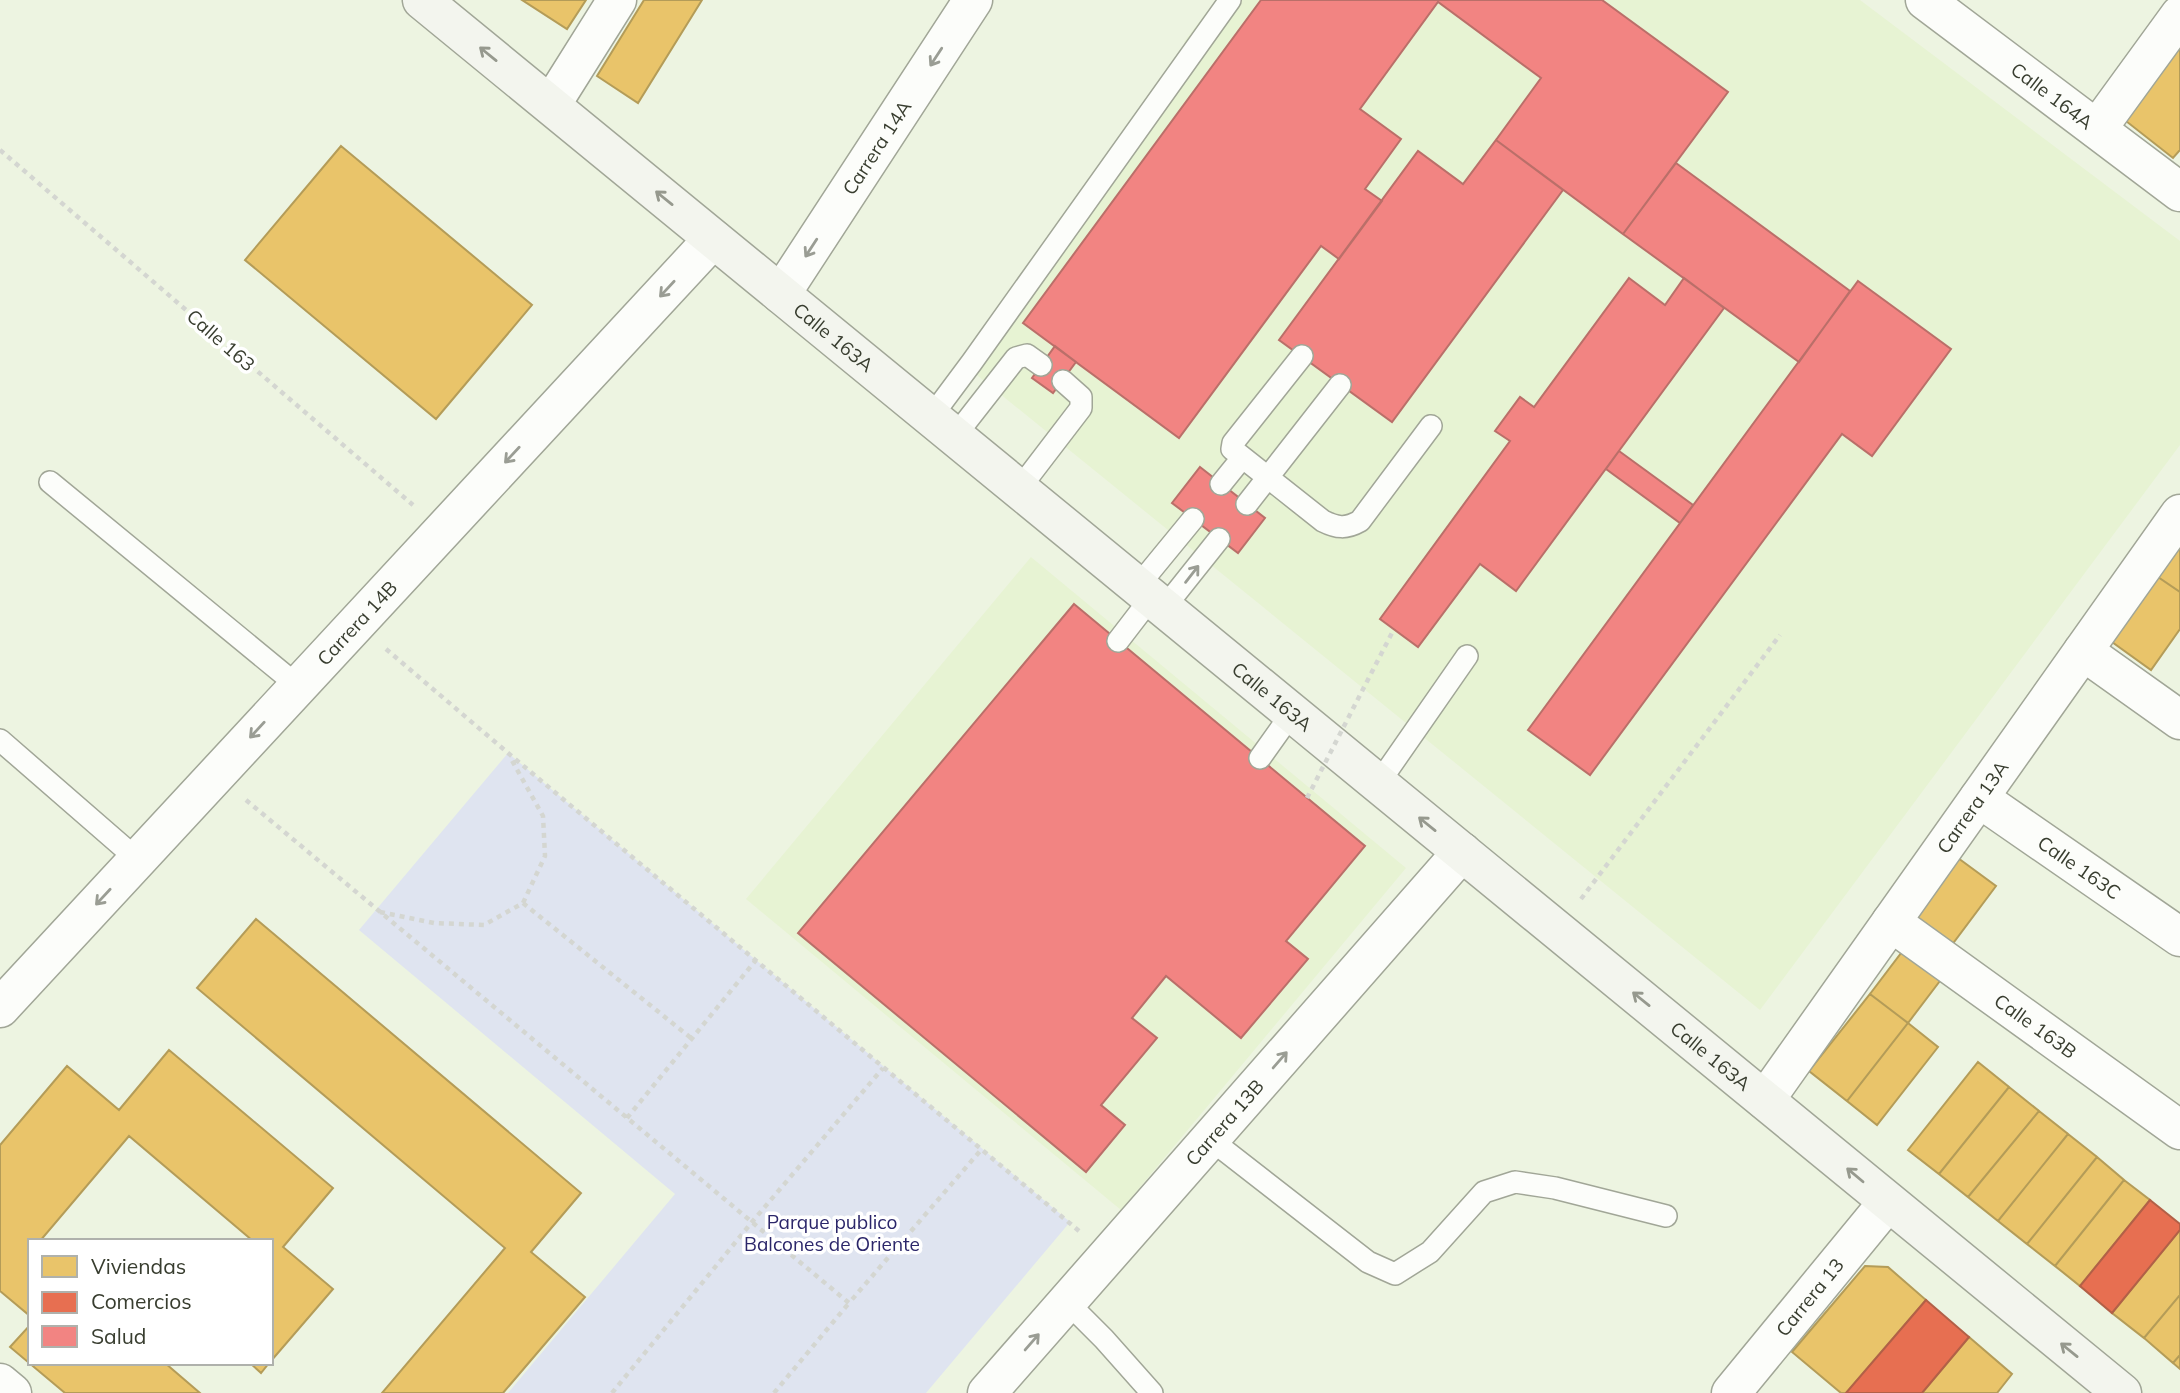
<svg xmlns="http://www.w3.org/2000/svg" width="2180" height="1393" font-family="Mulish,sans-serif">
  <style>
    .built { fill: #e7f3d3 }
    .green { fill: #dfe4f0 }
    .homes { fill: #e9c46a; stroke: #b49c58; stroke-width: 2 }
    .shops { fill: #e76f51; stroke: #b26047; stroke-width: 2 }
    .health { fill: #f28482; stroke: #ba6f69; stroke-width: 2 }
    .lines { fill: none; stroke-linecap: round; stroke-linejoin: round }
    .service-casing { stroke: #a1a697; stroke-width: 24 }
    .minor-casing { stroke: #a1a697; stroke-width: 41 }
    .secondary-casing { stroke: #a1a697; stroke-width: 41 }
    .path { stroke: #d4d6d1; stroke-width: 4.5; stroke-dasharray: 5 5; stroke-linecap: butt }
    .service { stroke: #fcfdfa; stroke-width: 21 }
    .minor { stroke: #fcfdfa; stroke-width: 38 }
    .secondary { stroke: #f3f5ee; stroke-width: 38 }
    .path-bridge { stroke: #d4d6d1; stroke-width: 4.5; stroke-dasharray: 5 5; stroke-linecap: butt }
    .oneway { stroke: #96998e }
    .oneway2 { stroke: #9a9d94 }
    .labels { text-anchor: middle; stroke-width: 7; stroke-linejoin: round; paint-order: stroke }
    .street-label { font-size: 19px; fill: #383d2f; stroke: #fff }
    .park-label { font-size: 19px; fill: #2b266a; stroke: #fff }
  </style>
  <rect width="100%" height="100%" fill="#edf4e1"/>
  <!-- built -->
  <path class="built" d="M1216,0H1860L2180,241V445L1760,1010L962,363L1197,53L1184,42Z
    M1031,557L1406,868L1121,1210L746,899Z"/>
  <!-- green -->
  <path class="green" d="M508,753L1070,1222L926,1393H508L675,1194L359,930Z"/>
  <!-- homes -->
  <path class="homes" d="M522,0H586L567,29Z
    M644,0H702L638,103L597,76Z
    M2180,47V150L2173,158L2117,114Z
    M341,146L532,305L436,419L245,260Z
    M2180,547V592L2158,577Z
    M2158,577L2180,592V629L2151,670L2112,642Z
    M1958,858L1996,886L1948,950L1910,922Z
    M256,919L581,1193L531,1252L585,1297L503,1393H382L505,1248L197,988Z
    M1911,940L1949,969L1908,1023L1870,994Z
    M1870,994L1908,1023L1847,1101L1809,1071Z
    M1908,1023L1938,1047L1877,1125L1847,1101Z
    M169,1050L333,1188L283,1247L333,1289L271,1361V1241H253L129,1136L40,1241H30V1316L0,1291V1145L67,1066L119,1110Z
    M1978,1062L2009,1087L1939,1174L1908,1150Z
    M2009,1087L2039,1111L1968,1197L1939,1174Z
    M2039,1111L2068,1134L1998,1221L1968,1197Z
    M2068,1134L2097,1157L2027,1244L1998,1221Z
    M2097,1157L2124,1180L2055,1266L2027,1244Z
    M2124,1180L2150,1200L2080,1286L2055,1266Z
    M2180,1230V1295L2144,1338L2112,1313Z
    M1865,1266L1888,1267L1926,1300L1846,1393H1841L1792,1352Z
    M2180,1295V1355L2173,1363L2144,1338Z
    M30,1325V1363H165L200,1393H65L10,1347Z
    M1969,1337L2012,1374L1997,1393H1922Z
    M2180,1355V1369L2173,1363Z
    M250,1363H269L261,1373Z"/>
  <!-- shops -->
  <path class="shops" d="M2150,1200L2180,1224V1230L2112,1313L2080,1286Z
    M1926,1300L1969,1337L1922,1393H1846Z"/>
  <!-- health -->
  <path class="health" d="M1261,0H1602L1728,92L1623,234L1496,140L1541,78L1438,2L1360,109L1401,139L1365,189L1382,201L1339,259L1321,246L1179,438L1023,323Z
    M1496,140L1563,190L1392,422L1279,340L1418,151L1463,184Z
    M1676,163L1850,291L1799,362L1623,234Z
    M1629,278L1665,305L1684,278L1724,308L1516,591L1480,564L1418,647L1380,619L1510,441L1495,431L1520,397L1534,407Z
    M1858,281L1951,349L1872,456L1842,434L1590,775L1528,730Z
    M1055,346L1076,362L1053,393L1032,378Z
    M1619,451L1693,505L1680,523L1606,469Z
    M1200,467L1265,518L1238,553L1172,503Z
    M1074,604L1365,846L1286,941L1308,959L1241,1038L1166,976L1132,1018L1157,1038L1101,1105L1125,1125L1086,1172L798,933Z"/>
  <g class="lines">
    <!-- service casing -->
    <g class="service-casing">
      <path id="service" d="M1302,356L1233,443L1232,449L1323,521C1337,528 1346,529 1360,521L1431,426
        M931,417L972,362L1230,0
        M955,436L1016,358L1027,355L1041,365
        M50,482L298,686
        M1221,484L1242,458
        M1019,489L1081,408V397L1063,381
        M1247,504L1340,385
        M1138,586L1193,519
        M1164,608L1219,539
        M1118,641L1151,598
        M0,740L138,860
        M1260,758L1292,713
        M1378,784L1467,656
        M1210,1139L1368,1262L1395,1274L1430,1252L1484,1192L1515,1182L1555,1188L1666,1216
        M1067,1302L1104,1339L1152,1393"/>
    </g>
    <!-- minor casing -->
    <g class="minor-casing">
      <g id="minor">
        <path id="s1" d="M1925,0L2180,192"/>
        <path d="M551,105L617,0"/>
        <path d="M2097,129L2180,15"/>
        <path id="s2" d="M781,294L973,0"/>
        <path d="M2083,651L2180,720"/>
        <path id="s3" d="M1979,798L2180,937"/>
        <path id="s4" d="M1891,922L2180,1130"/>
        <path id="s5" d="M0,1008L713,239"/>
        <path id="s6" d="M1765,1100L2180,514"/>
        <path d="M0,1383L12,1393"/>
        <path id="s7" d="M987,1393L1462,852"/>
        <path id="s8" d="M1731,1393L1888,1202"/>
      </g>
    </g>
    <!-- secondary casing -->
    <g class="secondary-casing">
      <g id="secondary">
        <path id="s9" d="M422,0L2122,1393"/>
      </g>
    </g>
    <!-- path -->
    <path class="path" d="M0,150L413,505
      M386,649L508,753L1079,1231
      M246,800L849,1303L981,1150
      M1581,899L1780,635
      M523,903L691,1038
      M380,912L434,923L484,925L523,903L545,856L543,816L510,757
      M627,1118L756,960
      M612,1393L752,1222L883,1068
      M774,1393L849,1303"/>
    <!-- service -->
    <use href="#service" class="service"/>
    <!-- minor -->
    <use href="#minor" class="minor"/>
    <!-- secondary -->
    <use href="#secondary" class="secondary"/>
    <!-- path-bridge -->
    <path class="path-bridge" d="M1307,798L1394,629"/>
  </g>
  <!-- one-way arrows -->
  <defs><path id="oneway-shaft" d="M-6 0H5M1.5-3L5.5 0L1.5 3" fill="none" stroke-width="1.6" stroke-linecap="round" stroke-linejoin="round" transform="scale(1.75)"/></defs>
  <g class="oneway">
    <use href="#oneway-shaft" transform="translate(488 54) rotate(-141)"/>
    <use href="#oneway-shaft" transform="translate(664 198) rotate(-141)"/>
    <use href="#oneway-shaft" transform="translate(1427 824) rotate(-141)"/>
    <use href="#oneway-shaft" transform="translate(1641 999) rotate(-141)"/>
    <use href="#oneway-shaft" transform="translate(1855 1175) rotate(-140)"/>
    <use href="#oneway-shaft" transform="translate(2069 1350) rotate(-141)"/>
  </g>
  <g class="oneway2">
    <use href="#oneway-shaft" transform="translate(936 57) rotate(123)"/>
    <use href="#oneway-shaft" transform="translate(811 248) rotate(123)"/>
    <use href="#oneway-shaft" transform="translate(667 289) rotate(133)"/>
    <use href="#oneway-shaft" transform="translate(512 455) rotate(133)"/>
    <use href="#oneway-shaft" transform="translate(1192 574) rotate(-52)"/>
    <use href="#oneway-shaft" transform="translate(257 730) rotate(133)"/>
    <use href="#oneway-shaft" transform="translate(103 897) rotate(133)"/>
    <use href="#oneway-shaft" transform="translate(1280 1060) rotate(-49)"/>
    <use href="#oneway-shaft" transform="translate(1032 1342) rotate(-49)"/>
  </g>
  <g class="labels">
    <!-- street labels -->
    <g class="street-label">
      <text dy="7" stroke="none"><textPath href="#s1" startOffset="159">Calle 164A</textPath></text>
      <text dy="7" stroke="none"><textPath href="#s2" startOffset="175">Carrera 14A</textPath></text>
      <text dy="7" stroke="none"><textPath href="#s9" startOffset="532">Calle 163A</textPath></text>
      <text transform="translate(221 340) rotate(41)" y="7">Calle 163</text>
      <text dy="7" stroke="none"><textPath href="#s5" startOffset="525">Carrera 14B</textPath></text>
      <text dy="7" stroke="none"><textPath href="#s9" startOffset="1099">Calle 163A</textPath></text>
      <text dy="7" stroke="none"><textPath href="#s6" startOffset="359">Carrera 13A</textPath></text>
      <text dy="7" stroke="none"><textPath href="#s3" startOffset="122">Calle 163C</textPath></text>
      <text dy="7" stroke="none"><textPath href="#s4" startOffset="178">Calle 163B</textPath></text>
      <text dy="7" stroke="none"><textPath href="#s9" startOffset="1666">Calle 163A</textPath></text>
      <text dy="7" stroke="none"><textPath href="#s7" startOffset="360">Carrera 13B</textPath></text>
      <text dy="7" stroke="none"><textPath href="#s8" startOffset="124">Carrera 13</textPath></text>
    </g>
    <!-- park labels -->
    <g class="park-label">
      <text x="832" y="1229">Parque publico<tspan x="832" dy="22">Balcones de Oriente</tspan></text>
    </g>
  </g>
  <!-- legend -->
  <rect x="28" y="1239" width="245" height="126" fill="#ffffff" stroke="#afb1ac" stroke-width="2"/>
  <rect x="42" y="1256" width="35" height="21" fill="#e9c46a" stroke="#afb1ac" stroke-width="2"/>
  <text x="91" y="1274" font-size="21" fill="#383d2f">Viviendas</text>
  <rect x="42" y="1292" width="35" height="21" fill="#e76f51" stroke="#afb1ac" stroke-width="2"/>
  <text x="91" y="1309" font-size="21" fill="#383d2f">Comercios</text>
  <rect x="42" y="1326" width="35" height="21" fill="#f28482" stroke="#afb1ac" stroke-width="2"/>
  <text x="91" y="1344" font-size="21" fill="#383d2f">Salud</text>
</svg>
